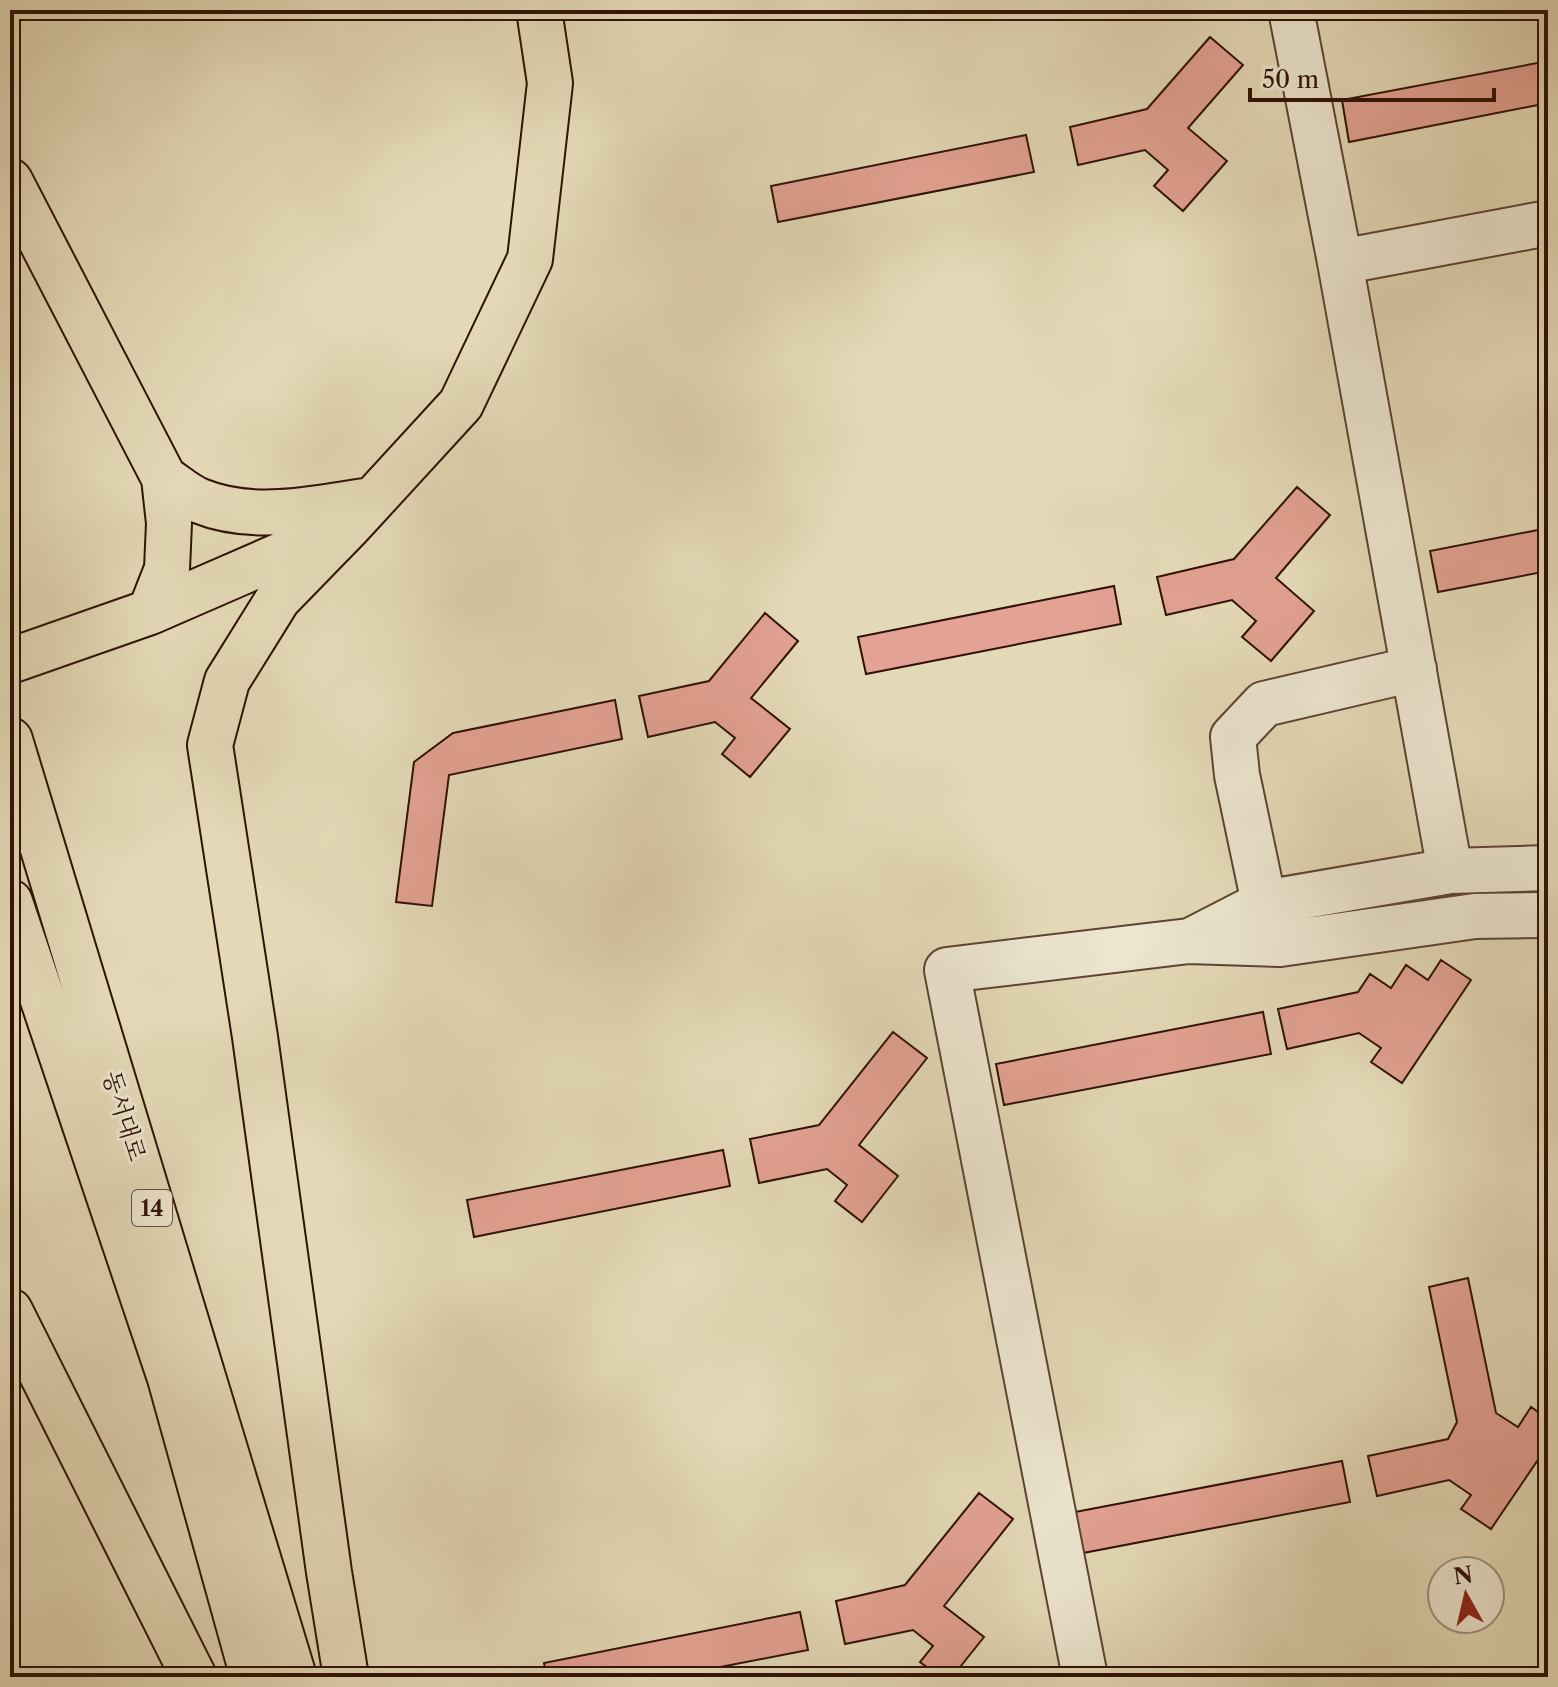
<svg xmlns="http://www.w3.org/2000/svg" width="1558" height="1687" font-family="'Libre Caslon Text','Noto Serif KR',serif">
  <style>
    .building { fill: #e3a293; stroke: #301106; stroke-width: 2 }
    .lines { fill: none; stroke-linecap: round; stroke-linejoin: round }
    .minor-casing { stroke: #5d4332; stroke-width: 48 }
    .highway-casing { stroke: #301106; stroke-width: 48 }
    .minor { stroke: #ede6d0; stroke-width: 44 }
    .highway { stroke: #e4d9b7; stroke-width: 44 }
    .labels { text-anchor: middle; stroke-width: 6; stroke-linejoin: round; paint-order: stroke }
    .shield { fill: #ede6d0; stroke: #695143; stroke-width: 2 }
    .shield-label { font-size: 22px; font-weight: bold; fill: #301106 }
    .street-label { font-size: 24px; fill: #301106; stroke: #ede6d0 }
  </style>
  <rect width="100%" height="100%" fill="#e4d9b7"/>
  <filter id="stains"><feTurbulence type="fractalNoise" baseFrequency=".0025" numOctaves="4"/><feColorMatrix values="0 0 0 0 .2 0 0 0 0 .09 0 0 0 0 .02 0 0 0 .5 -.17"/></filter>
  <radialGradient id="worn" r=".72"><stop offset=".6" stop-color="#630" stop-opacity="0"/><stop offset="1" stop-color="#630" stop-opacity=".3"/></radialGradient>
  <!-- building -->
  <path class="building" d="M1210,37L1243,65L1188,128L1227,161L1183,211L1154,186L1168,170L1145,150L1078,165L1070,127L1147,109Z
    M1548,61V103L1349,142L1342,100Z
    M1026,135L1034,172L778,222L771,186Z
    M1297,487L1330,515L1276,578L1314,611L1271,661L1242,637L1256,621L1232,600L1166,615L1157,577L1234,559Z
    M1548,528V571L1438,592L1430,551Z
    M1114,586L1121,624L866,674L858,637Z
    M765,613L798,641L751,698L790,729L750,777L722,754L735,738L715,722L648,737L639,696L709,681Z
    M615,700L622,739L449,775L432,906L396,902L414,762L453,733Z
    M1441,960L1471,980L1402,1083L1371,1062L1381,1048L1359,1033L1287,1049L1278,1009L1358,992L1370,974L1391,988L1406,965L1428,980Z
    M1263,1012L1271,1054L1004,1105L996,1064Z
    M893,1032L927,1058L859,1145L898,1176L862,1222L835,1201L847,1185L827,1169L759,1183L750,1139L819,1125Z
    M723,1150L730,1186L474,1237L467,1200Z
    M1468,1278L1496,1413L1518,1427L1531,1407L1548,1419V1445L1491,1529L1461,1509L1471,1495L1449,1480L1377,1496L1368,1456L1448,1439L1457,1422L1429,1287Z
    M1342,1461L1350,1502L1083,1553L1075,1512Z
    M979,1493L1013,1519L944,1606L984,1637L952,1677H940L920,1662L933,1646L913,1630L845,1644L836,1601L905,1585Z
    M800,1612L808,1650L669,1677H547L544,1663Z"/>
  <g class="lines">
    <!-- minor casing -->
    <g class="minor-casing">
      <path id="minor" d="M1291,10L1340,262L1450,871
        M1340,262L1548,223
        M1264,903L1237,775L1233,737L1264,704L1414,669
        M1192,940L1264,903L1450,871L1548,868
        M1085,1677L947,970L1189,941L1280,944L1475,916L1548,915"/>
    </g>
    <!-- highway casing -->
    <g class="highway-casing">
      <path id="highway" d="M10,181L164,478L169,523L167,569L150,612
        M164,478C175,485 187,496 200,501C254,523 316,508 371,500
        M10,661L150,612L350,525L461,404L530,259L550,83L539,10
        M10,740L294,1677
        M10,902L170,1378L253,1677
        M10,1311L194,1677
        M346,1677L329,1572L255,1037L210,745L227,681L278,599L350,525"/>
    </g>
    <!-- minor -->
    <use href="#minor" class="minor"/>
    <!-- highway -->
    <use href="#highway" class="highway"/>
  </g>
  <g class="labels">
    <!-- shield labels -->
    <rect class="shield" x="132" y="1190" width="40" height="36" rx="6"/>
    <g class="shield-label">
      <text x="152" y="1216">14</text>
    </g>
    <!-- street labels -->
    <g class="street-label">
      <text transform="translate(124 1116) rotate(73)" y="8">동서대로</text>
    </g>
  </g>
  <!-- margin -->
  <rect width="1558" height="1687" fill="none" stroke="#e4d9b7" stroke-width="40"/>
  <rect x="12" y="12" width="1534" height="1663" fill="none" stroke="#301106" stroke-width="4"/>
  <rect x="20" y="20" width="1518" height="1647" fill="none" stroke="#301106" stroke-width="2"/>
  <!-- north arrow -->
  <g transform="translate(1466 1595) rotate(352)"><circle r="38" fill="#ede6d0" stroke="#a1917f" stroke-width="2"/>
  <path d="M0-6L14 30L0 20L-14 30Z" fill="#8f2418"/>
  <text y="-12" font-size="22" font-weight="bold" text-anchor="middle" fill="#301106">N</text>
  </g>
  <!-- scale -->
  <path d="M1250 88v12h244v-12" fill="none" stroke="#301106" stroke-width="4"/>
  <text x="1262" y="88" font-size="24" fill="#301106" stroke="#ede6d0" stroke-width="6" paint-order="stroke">50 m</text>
  <rect width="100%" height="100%" filter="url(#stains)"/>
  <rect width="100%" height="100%" fill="url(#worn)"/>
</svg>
